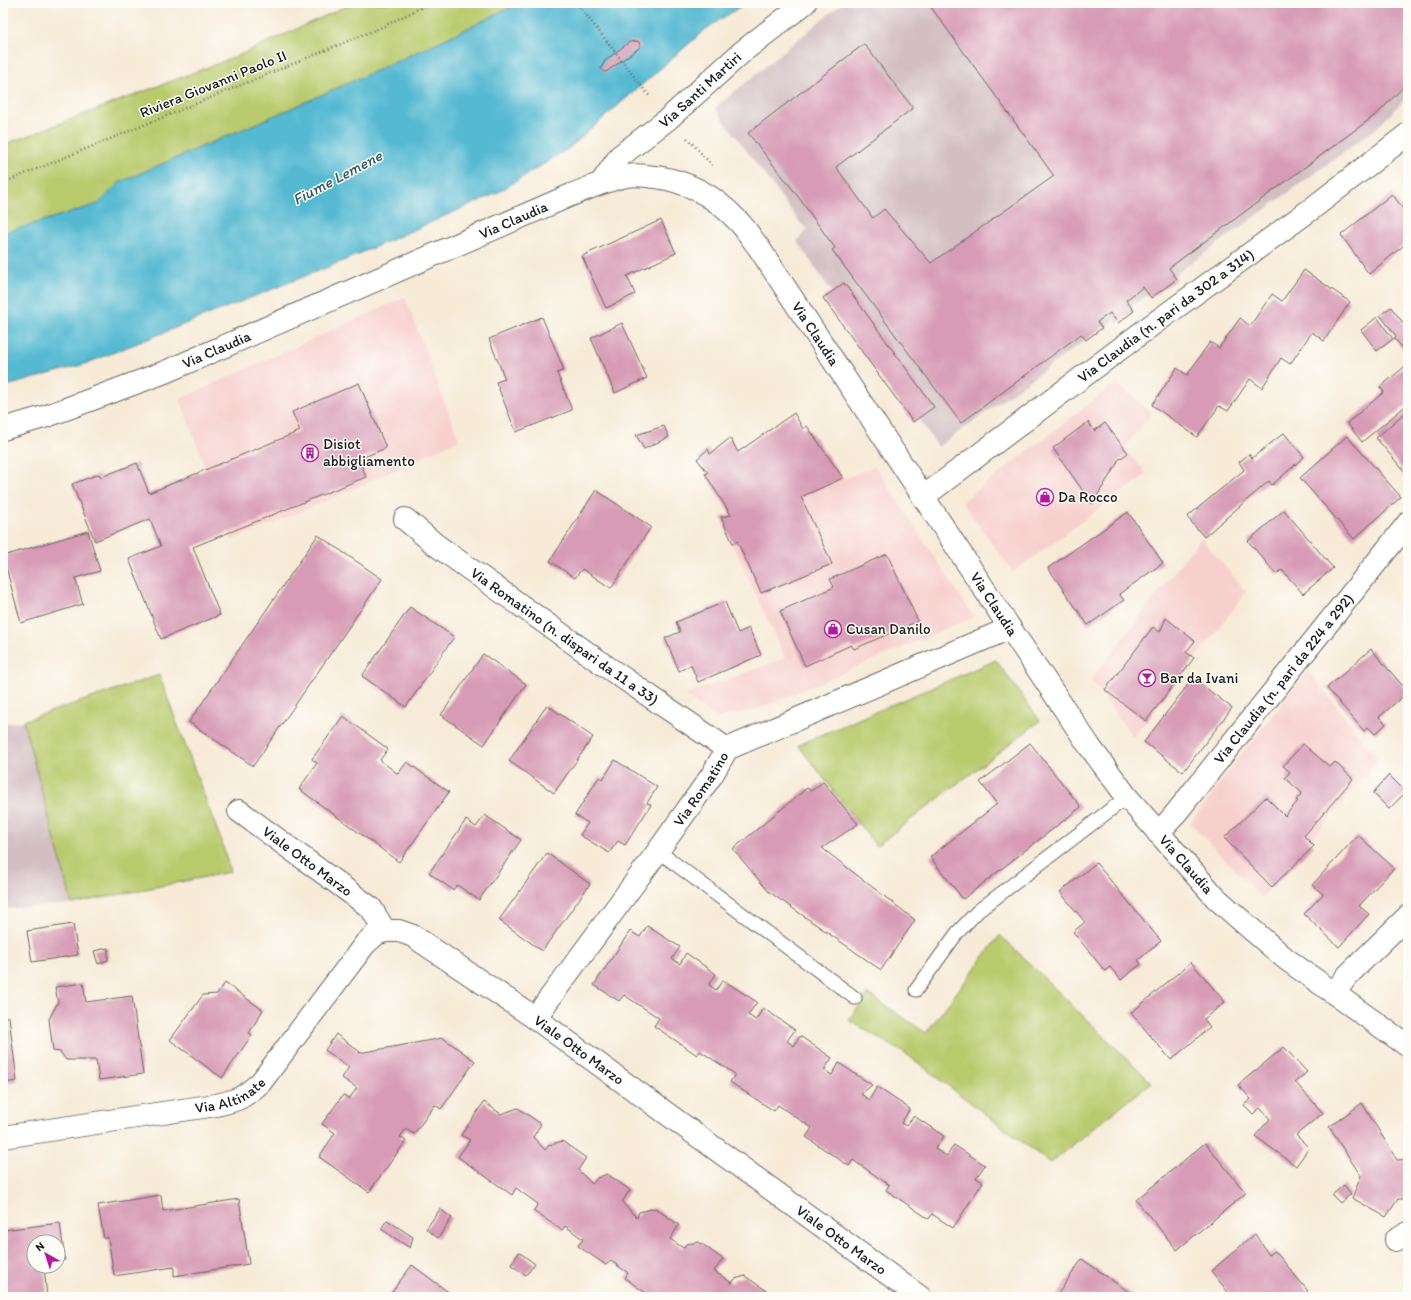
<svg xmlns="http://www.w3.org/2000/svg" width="1411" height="1300" font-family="Itim,sans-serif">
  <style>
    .built { fill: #f7d0cd }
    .industrial { fill: #d2bec3 }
    .green { fill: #b9ca6d; stroke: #6a7344 }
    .water { fill: #54b9d2; stroke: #386a77 }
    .building { fill: #d79bb5 }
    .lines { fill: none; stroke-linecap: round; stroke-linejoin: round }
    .lane-casing { stroke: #69645e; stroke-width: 15 }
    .street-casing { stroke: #69645e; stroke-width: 24 }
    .secondary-casing { stroke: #69645e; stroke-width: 24 }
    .path { stroke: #69645e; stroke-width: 2.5; stroke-dasharray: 1 3; stroke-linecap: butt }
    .lane { stroke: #fff; stroke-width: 13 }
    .street { stroke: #fff; stroke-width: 22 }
    .secondary { stroke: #fff; stroke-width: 22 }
    .labels { text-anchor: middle; stroke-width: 3; stroke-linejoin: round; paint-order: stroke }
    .street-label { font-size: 15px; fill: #1c1c1c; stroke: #fdfcf7 }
    .poi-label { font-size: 15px; fill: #1c1c1c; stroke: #fdfcf7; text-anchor: start }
    .water-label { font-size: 16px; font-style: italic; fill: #325b65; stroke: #fdfcf7 }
  </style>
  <rect width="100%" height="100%" fill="#fdfcf7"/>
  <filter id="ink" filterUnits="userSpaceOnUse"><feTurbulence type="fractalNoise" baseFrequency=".025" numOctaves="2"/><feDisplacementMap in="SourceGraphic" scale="8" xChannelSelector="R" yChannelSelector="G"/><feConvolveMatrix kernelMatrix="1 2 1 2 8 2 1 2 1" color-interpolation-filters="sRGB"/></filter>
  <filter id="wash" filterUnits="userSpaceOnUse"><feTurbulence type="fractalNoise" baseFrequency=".012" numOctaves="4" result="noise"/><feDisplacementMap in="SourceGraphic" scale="16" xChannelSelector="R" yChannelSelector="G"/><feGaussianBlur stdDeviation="0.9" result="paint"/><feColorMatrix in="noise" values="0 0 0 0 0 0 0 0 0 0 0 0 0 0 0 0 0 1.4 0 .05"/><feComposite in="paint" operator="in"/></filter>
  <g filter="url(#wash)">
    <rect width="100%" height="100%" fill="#f7ebd8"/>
    <!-- built -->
    <path class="built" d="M405,297L459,440L324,502L232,540L180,399Z
      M1116,383L1152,412L1124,448L1147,474L1013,572L962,502Z
      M875,466L974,617L758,709L717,718L684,695L785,658L725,527Z
      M1201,538L1247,592L1133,737L1091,680Z
      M1308,670L1378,760L1262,898L1190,823L1238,759Z"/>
    <!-- industrial -->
    <path class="industrial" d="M842,3H1408V96L1377,128L938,447L797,241L808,229L802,225L715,108Z
      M23,721L72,904L3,909V724Z"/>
    <!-- green -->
    <path class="green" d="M353,3H623L3,338V145L240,55Z
      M996,660L1040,721L876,846L798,745Z
      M159,675L222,843L230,872L72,904L23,721Z
      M1000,935L1151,1082L1050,1163L909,1056L849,1020L868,994L926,1033Z"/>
    <!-- water -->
    <path class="water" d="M519,3H746L706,29L569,148L497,193L343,261L85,364L3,387V233L98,204L120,182C254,124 389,68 519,3Z"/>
    <g id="blocks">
      <!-- building -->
      <path class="building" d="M928,3H1408V82L1378,113L1169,268L1177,279L1151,298L1143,287L1126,300L1134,311L1118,323L1110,313L1097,322L1102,328L1086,340L1081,334L961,423L832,250L835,248L794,191L748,133L864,44L913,108L836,167L873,218L884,209L931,263L1054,176Z
        M638,41L641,46L639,48L606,72H604L601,68L605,61L629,42Z
        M1392,194L1408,215V242L1369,274L1341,235Z
        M661,220L676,253L627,276L635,294L606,308L582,256Z
        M1304,270L1350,302L1324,341L1312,332L1290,364L1281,358L1262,388L1250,379L1228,411L1219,406L1197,437L1152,405L1177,368L1187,375L1210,342L1219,348L1240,318L1250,326L1272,294L1282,301Z
        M844,283L934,407L913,422L823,298Z
        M1391,307L1406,327L1408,326V355L1394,338L1396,336L1380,315Z
        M542,317L564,370L557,373L572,410L516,432L496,382L505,379L489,339Z
        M1377,317L1393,339L1377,351L1361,330Z
        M622,323L647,378L615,393L591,338Z
        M1408,364V404L1362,442L1347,423L1384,392L1380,387Z
        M359,383L386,448L359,459L366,477L193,547L220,615L161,639L129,559L161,546L150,519L95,541L72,484L99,474L101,477L137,463L149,493L300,431L292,412Z
        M1408,410V470L1405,472L1376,438Z
        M794,413L803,429L807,426L843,478L801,497L832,564L761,593L737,541L733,544L721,517L731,515L705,474L708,473L697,459L708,449L710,454L730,438L738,452Z
        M1088,422L1094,431L1105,423L1128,453L1117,461L1118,462L1092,504L1053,448Z
        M664,426L669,437L644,449L636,435Z
        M1284,433L1304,457L1272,485L1269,481L1204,537L1187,517L1244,470L1239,462L1249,454L1252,458Z
        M1347,436L1401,497L1354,539L1300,478Z
        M596,490L651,527L611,588L582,569L575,578L550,561Z
        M1284,510L1333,568L1303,594L1282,570L1276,574L1248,541Z
        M1128,512L1163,563L1119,594L1124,600L1088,625L1048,568Z
        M88,531L100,571L75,578L83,604L21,623L3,556Z
        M318,535L382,579L253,766L189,722Z
        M887,554L918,621L854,649L851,645L805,666L780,611L834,587L830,579Z
        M725,602L738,633L749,628L761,655L698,682L691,665L679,671L665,638L680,632L676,622Z
        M410,607L454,637L406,707L362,676Z
        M1166,618L1195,641L1186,652L1194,658L1146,721L1105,690L1153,627L1160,632Z
        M1371,649L1408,692L1379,717L1386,724L1375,734L1368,727L1364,731L1327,688Z
        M483,654L526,684L484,745L441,715Z
        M1193,678L1232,708L1183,772L1144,742Z
        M547,705L593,737L554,793L509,761Z
        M343,716L388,749L380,760L398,774L407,762L449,792L399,862L299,789L317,763L312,759Z
        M1030,743L1081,807L963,899L930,857L997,804L980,782Z
        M1303,744L1330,767L1335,762L1353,779L1304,836L1314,846L1272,887L1224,838L1266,797L1285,816L1298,801L1296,800L1302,793L1285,778L1290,772L1283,766Z
        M615,760L657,787L647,803L651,805L625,845L618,841L609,853L580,835L588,823L575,815L599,777L603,779Z
        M1389,775L1406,792L1389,809L1373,793Z
        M823,782L858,824L822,848L915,920L881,970L768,891L733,849L807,788L811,791Z
        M485,815L521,840L479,900L457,885L453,890L429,873L466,820L476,827Z
        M1358,835L1394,868L1359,906L1369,914L1339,947L1304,914L1323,894L1312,885Z
        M547,853L590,884L542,951L499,920Z
        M1096,863L1161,941L1138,960L1141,964L1121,980L1110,967L1105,971L1073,932L1085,922L1060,892Z
        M73,924L78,955L32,962L27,931Z
        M647,926L680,947L672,959L680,964L686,953L716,974L709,985L716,990L723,980L757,1002L748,1015L756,1020L763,1008L795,1030L787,1041L794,1046L800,1036L832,1058L824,1070L832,1075L839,1063L872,1085L861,1094L869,1100L877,1087L910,1109L901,1123L906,1126L914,1116L944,1136L935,1149L947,1156L954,1145L985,1165L976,1178L983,1182L953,1228L932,1214L929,1219L886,1190L889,1185L853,1160L849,1166L806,1137L812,1128L778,1105L774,1111L730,1082L735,1074L700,1051L697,1055L654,1026L659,1018L624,995L619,1001L594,985L630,931L640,937Z
        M108,948V960L98,964L94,951Z
        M1191,962L1225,1002L1204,1019L1210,1027L1171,1060L1131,1013Z
        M83,983L86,1002L132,996L143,1074L99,1080L96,1060H66L60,1052L53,1051L49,1019L58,1002L55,987Z
        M225,983L263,1010L249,1033L252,1035L222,1078L170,1040L203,995L217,994Z
        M3,1017H9L17,1081L3,1083Z
        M336,1034L360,1052L359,1053L443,1038L475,1061L441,1109L435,1105L414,1134L406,1129L400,1137L406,1141L369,1192L319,1157L335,1133L322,1124L343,1095L349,1099L357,1088L342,1078L349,1067L325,1050Z
        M1284,1047L1307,1072L1295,1082L1323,1113L1296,1135L1309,1148L1296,1166L1255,1136L1270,1119L1260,1108L1253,1114L1244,1105L1251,1099L1238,1085Z
        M484,1102L501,1114L518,1108L541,1124L533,1137L545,1150L549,1145L562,1141L586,1158L578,1170L592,1184L597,1178L607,1174L630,1190L622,1202L637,1218L639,1212L655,1208L679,1225L670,1239L683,1248L686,1244L699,1242L723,1259L714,1271L732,1283L735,1279L745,1276L771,1294L769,1297H662L658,1294L654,1297H651L625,1278L628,1273L611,1261L606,1265L578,1246L583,1239L565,1226L562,1230L533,1211L538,1204L516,1188L512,1195L458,1157L470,1140L461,1135Z
        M1362,1103L1397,1160L1408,1159V1199H1398L1386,1217L1352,1198L1361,1176L1329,1127Z
        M1205,1143L1246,1193L1177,1250L1136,1200Z
        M1344,1185L1351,1194L1340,1203L1332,1195Z
        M161,1195L163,1211L239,1199L249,1264L174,1276V1267L114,1276L108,1237L104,1239L98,1205Z
        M440,1209L452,1218L438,1238L426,1229Z
        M387,1220L413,1237L410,1248L381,1229Z
        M60,1223L65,1260L58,1261V1242H34V1266H44L47,1297H19L18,1294L3,1296V1230Z
        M1255,1234L1269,1255L1275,1251L1308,1291L1301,1297H1232L1211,1271Z
        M519,1252L535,1264L526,1275L511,1265Z
        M1082,1259L1133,1295L1136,1297H1056Z
        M412,1265L455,1297H388Z"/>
    </g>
  </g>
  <g filter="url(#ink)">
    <use href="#blocks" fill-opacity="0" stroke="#69645e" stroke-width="1"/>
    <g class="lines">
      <!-- lane casing -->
      <g class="lane-casing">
        <path id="lane" d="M658,851L855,998
          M916,990L957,933L978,911L1127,797"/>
      </g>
      <!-- street casing -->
      <g class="street-casing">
        <g id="street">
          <path id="s1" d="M601,183L620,156L668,119L742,52L805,3"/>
          <path id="s2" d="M923,497L1145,330L1310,210L1408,134"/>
          <path id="s3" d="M405,519L436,545L607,667L727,749"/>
          <path id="s4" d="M239,811L371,908L385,931H399L413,936L535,1018L920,1297"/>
          <path id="s5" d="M1158,833L1172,818L1408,523"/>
          <path d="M1334,993L1348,975L1408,916"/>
          <path id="s6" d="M535,1018L658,851L712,775L727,749L1010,628"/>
          <path id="s7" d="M3,1137L216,1105C239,1100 243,1098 261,1082L365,944L376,934L385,931"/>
          <path d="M1396,1240L1408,1233"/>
        </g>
      </g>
      <!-- secondary casing -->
      <g class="secondary-casing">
        <g id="secondary">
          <path id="s8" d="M3,429L47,416L165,372L571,195C589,188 607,180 626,176C636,174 646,176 656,177C687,181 714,196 736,219C745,227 751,238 759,248L1010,628L1090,747L1127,797L1216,898L1243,922L1286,959L1408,1046"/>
        </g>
      </g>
      <!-- path -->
      <path class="path" d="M577,3L650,97
        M687,138L712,165
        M3,183L382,27L430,3"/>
      <!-- lane -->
      <use href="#lane" class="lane"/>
      <!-- street -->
      <use href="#street" class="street"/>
      <!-- secondary -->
      <use href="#secondary" class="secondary"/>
    </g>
  </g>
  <!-- icons -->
  <defs>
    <g id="building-ring" transform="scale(0.9)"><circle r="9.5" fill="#fdfcf7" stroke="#b5179e" stroke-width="1.5"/><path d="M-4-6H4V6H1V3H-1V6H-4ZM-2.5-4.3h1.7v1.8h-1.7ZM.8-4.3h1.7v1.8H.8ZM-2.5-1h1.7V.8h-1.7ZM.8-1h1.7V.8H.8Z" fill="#b5179e"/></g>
    <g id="shop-ring" transform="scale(0.9)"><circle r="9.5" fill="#fdfcf7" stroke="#b5179e" stroke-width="1.5"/><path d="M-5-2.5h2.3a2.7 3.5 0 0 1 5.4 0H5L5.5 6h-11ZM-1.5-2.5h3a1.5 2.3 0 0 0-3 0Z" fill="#b5179e"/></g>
    <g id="bar-ring" transform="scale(0.9)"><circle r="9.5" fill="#fdfcf7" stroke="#b5179e" stroke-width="1.5"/><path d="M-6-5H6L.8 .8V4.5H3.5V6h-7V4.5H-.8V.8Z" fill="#b5179e"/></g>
  </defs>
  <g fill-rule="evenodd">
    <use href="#building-ring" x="310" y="453"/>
    <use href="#shop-ring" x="1045" y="497"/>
    <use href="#shop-ring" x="833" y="629"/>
    <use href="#bar-ring" x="1147" y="678"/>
  </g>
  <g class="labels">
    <!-- street labels -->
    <g class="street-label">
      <text transform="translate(213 84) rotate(-22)" y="5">Riviera Giovanni Paolo II</text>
      <text dy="5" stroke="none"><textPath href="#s1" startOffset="137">Via Santi Martiri</textPath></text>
      <text dy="5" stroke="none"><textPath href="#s8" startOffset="552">Via Claudia</textPath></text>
      <text dy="5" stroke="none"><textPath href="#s2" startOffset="303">Via Claudia (n. pari da 302 a 314)</textPath></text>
      <text dy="5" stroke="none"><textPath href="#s8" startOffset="935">Via Claudia</textPath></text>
      <text dy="5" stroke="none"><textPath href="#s8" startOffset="228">Via Claudia</textPath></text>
      <text dy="5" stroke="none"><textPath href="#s8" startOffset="1259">Via Claudia</textPath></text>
      <text dy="5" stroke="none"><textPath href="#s3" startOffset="198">Via Romatino (n. dispari da 11 a 33)</textPath></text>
      <text dy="5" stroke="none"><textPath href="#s5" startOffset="199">Via Claudia (n. pari da 224 a 292)</textPath></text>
      <text dy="5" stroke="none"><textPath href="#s6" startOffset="283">Via Romatino</textPath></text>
      <text dy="5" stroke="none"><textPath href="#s4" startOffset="85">Viale Otto Marzo</textPath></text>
      <text dy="5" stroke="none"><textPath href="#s8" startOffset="1583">Via Claudia</textPath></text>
      <text dy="5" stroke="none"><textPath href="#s4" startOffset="421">Viale Otto Marzo</textPath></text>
      <text dy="5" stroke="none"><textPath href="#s7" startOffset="232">Via Altinate</textPath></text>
      <text dy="5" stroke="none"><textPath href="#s4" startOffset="745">Viale Otto Marzo</textPath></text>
    </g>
    <!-- poi labels -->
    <g class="poi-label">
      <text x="323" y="449">Disiot<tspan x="323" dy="17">abbigliamento</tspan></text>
      <text x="1058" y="502">Da Rocco</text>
      <text x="846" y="634">Cusan Danilo</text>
      <text x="1160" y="683">Bar da Ivani</text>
    </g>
    <!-- water labels -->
    <g class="water-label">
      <text transform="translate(337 177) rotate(-28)" y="6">Fiume Lemene</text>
    </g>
  </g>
  <!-- margin -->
  <rect width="1411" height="1300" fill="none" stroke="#fdfcf7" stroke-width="16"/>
  <!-- north arrow -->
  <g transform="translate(46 1254) rotate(321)"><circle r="19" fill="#fdfcf7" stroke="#a3a29f"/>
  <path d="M0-3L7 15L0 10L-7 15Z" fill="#b5179e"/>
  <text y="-6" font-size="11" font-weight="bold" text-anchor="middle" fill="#1c1c1c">N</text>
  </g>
</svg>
